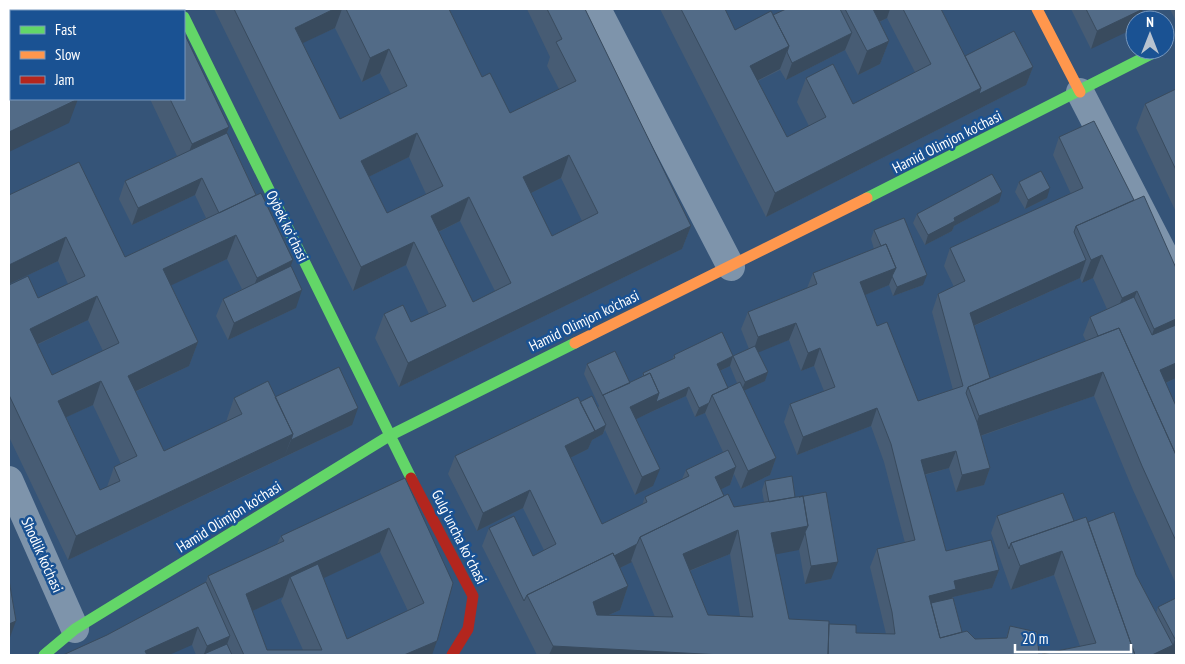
<svg xmlns="http://www.w3.org/2000/svg" width="1185" height="664" font-family="'PT Sans Narrow',sans-serif">
  <style>
    .lines { fill: none; stroke-linecap: round; stroke-linejoin: round }
    .street { stroke: #7e94ab; stroke-width: 28 }
    .fast { stroke: #63d668; stroke-width: 11 }
    .slow { stroke: #ff974d; stroke-width: 11 }
    .jam { stroke: #b3261e; stroke-width: 11 }
    .wall { fill: #475c74; fill-rule: evenodd }
    .shaded-wall { fill: #394b5e }
    .building { fill: #526b87; stroke: #394b5e; fill-rule: evenodd }
    .labels { text-anchor: middle; stroke-width: 5; stroke-linejoin: round; paint-order: stroke }
    .street-label { font-size: 15px; fill: #fff; stroke: #1a5293 }
  </style>
  <rect width="100%" height="100%" fill="#355478"/>
  <g class="lines">
    <!-- street -->
    <path class="street" d="M597,9L731,267
      M1080,92L1176,278
      M9,480L75,629"/>
    <!-- fast -->
    <path class="fast" d="M184,17L411,478
      M867,198L1159,50
      M44,655L75,629L389,436L575,343"/>
    <!-- slow -->
    <path class="slow" d="M1037,9L1080,92
      M575,343L867,198"/>
    <!-- jam -->
    <path class="jam" d="M411,478L473,596L468,629L452,655"/>
  </g>
  <!-- wall -->
  <path class="wall" d="M99,9H172L174,11H101Z
    M214,9H449L482,77L510,113L559,89L547,66L550,57L527,9H585L691,226L682,249L399,387L375,338L384,314L411,322L429,314L406,265L353,291ZM335,28L362,82L380,73L391,94L340,119L302,43ZM409,157L426,194L387,213L368,177ZM561,178L582,221L552,236L531,193ZM460,221L495,291L473,302L439,232Z
    M660,9H725L735,30L773,15L786,9H941L965,56L1033,67L1026,85L766,217ZM887,18L915,72L853,104L806,78L797,102L809,126L787,137L758,81L780,70L786,80L845,50L858,75L880,64L889,41L880,22Z
    M1071,9H1142L1091,49Z
    M1170,9H1176V18L1175,19Z
    M1176,89V212L1136,128L1145,104Z
    M150,99H184L229,127L227,133L291,266L296,308L228,340L216,316L223,299L242,289L227,259L171,285L198,342L189,366L135,392L164,451L226,422L234,398L275,397L352,425L68,560L9,437V285L38,298L68,284L58,261L9,284V195L125,257L206,218L195,195L132,225L119,199L125,181L177,156ZM88,320L103,351L52,375L37,345ZM93,405L121,464L114,467L107,487L100,490L66,417Z
    M1059,137L1134,200L1176,268V378L1166,383L1176,406V584L1133,490L1094,396L981,436L990,468L984,485L956,492L949,468L925,475L946,551L999,570L992,588L953,597L962,632L975,639L1006,638L1010,626L1039,655H537L482,546L489,528L533,556L544,550L523,508L477,531L448,474L455,456L580,402L598,408L599,406L584,374L587,364L630,383L642,377L643,373L672,360L674,355L733,356L749,349L741,329L748,312L807,288L813,273L874,249L871,239L874,230L923,285L893,296L889,285L865,295L877,326L918,401L953,390L932,312L938,294L954,287L944,266L950,248L1071,194L1053,155ZM1080,278L1082,283L1093,278L1107,309L1090,317L1083,335L1086,341L990,378L974,326ZM789,340L801,371L814,366L824,391L790,404L784,422L797,455L871,426L884,462L905,543L877,549L870,567L886,634L856,633L829,624L789,619L775,554L799,549L805,584L831,579L795,497L765,481L762,490L764,502L734,507L724,496L721,489L730,485L734,474L741,489L770,475L776,458L744,390L765,381L768,372L758,352ZM730,366L737,383L728,388L720,371ZM686,396L695,417L705,413L723,452L686,470L682,479L645,497L642,505L602,524L570,458L588,449L592,440L603,434L605,430L635,495L653,486L636,419ZM730,554L740,616L708,615L690,571ZM632,562L655,617L607,616L620,610L628,586L620,568Z
    M1019,182L1047,198L1025,209L1015,192Z
    M999,202L954,226L952,231L925,245L913,223L917,214Z
    M405,478L432,655H196L192,645L107,635L206,582L208,576L277,544L281,536ZM380,552L408,611L347,639L323,578ZM283,597L281,601L303,650H267L252,611Z
    M997,516L1088,522L1136,575L1156,613L1158,607L1176,598V655H1042V654L1080,646L1054,575L1011,590L991,533Z"/>
  <!-- shaded-wall -->
  <path class="shaded-wall" d="M334,9H342L335,28L286,51L295,28Z
    M871,9H890L887,18L863,30Z
    M1143,9L1139,20H1135V28L1091,49L1097,31Z
    M852,33L845,50L786,80L792,63Z
    M889,41L880,64L858,75L867,51Z
    M789,46L780,69L741,89L750,66Z
    M389,49L380,73L362,82L370,58Z
    M1033,67L1026,85L766,217L775,193L981,88Z
    M78,99L69,123L9,152V132Z
    M229,127L220,151L183,168L192,144Z
    M417,133L409,157L352,185L361,161Z
    M569,155L561,178L515,201L523,177Z
    M202,178L195,195L132,225L138,208Z
    M1050,188L1047,198L1025,209L1028,200Z
    M1002,192L999,202L954,226L952,231L925,245L928,235L954,218Z
    M469,197L460,221L422,240L431,216Z
    M691,226L682,249L399,387L408,363Z
    M236,235L227,259L155,293L163,269Z
    M66,237L58,261L9,284V265Z
    M414,242L406,265L353,291L361,267Z
    M1102,255L1093,278L1082,283L1091,260Z
    M293,260L284,284L248,301L257,278Z
    M1086,260L1080,278L964,330L970,313Z
    M896,268L889,285L853,300L860,282Z
    M927,275L923,285L893,296L897,287Z
    M302,290L296,308L228,340L234,323Z
    M1137,291L1128,314L1113,321L1122,298Z
    M97,296L88,320L21,352L30,329Z
    M1176,319V339L1146,353L1154,329Z
    M796,323L789,340L752,355L758,337Z
    M198,342L189,366L119,399L128,376Z
    M820,348L814,366L801,371L808,353Z
    M733,356L730,366L713,374L717,364Z
    M1176,363V378L1154,388L1160,370Z
    M768,372L765,381L741,392L745,382Z
    M1103,372L1094,396L971,439L979,416Z
    M101,381L93,405L49,425L58,401Z
    M689,387L686,396L653,411L656,402Z
    M659,393L653,411L624,425L630,407Z
    M709,403L705,413L695,417L699,408Z
    M358,408L352,425L284,457L291,440Z
    M877,408L871,426L797,455L803,437Z
    M606,425L603,434L592,440L588,449L558,464L565,446Z
    M293,434L284,457L68,560L76,536Z
    M956,451L949,468L915,477L921,460Z
    M776,458L770,475L741,489L748,471Z
    M736,467L730,485L709,495L715,477Z
    M990,468L984,485L956,492L962,475Z
    M660,469L653,486L635,495L642,477Z
    M530,490L523,508L477,531L483,513Z
    M808,526L799,550L762,557L771,533Z
    M389,528L380,552L296,591L290,577L283,597L237,618L246,594Z
    M738,530L730,554L674,577L683,554Z
    M637,544L631,561L632,562L535,610L529,599Z
    M1062,551L1054,575L1011,590L1020,566Z
    M838,562L831,579L805,584L811,566Z
    M999,570L992,588L953,597L928,612L929,596L954,581Z
    M628,586L620,610L584,626L593,602Z
    M16,621L9,640V624Z
    M198,627L192,645L169,655H144L145,651Z
    M230,636L224,653L204,654L207,646Z
    M1175,639H1176V655H1152L1173,645Z
    M437,641L432,655H404Z
    M553,646L722,655H549Z"/>
  <!-- building -->
  <path class="building" d="M114,9H121L116,11Z
    M121,9H172L174,11H116Z
    M234,9H334L295,28L340,119L407,86L389,49L370,58L346,9H449L482,77L490,73L510,113L576,81L556,42L562,39L547,9H585L691,226L408,363L384,314L403,305L411,322L446,306L414,242L361,267ZM417,133L443,186L387,213L361,161ZM569,155L598,213L552,236L523,177ZM469,197L511,283L473,302L431,216Z
    M681,9H725L735,30L771,11L789,46L750,66L787,137L826,117L806,78L833,64L853,104L931,64L903,9H941L981,88L775,193Z
    M786,9H840L852,33L792,63L787,52L789,46L773,15Z
    M845,9H873L889,41L867,51Z
    M1086,9H1143L1097,31Z
    M1014,31L1033,67L979,94L981,88L965,56Z
    M184,33L229,127L192,144L170,99H184Z
    M11,66V96L9,97V67Z
    M1176,89V170L1145,104Z
    M11,96V99H78L9,132V97Z
    M1094,121L1134,200L1076,226L1074,232L1086,260L970,313L990,378L968,387L966,393L977,422L990,468L962,475L956,451L921,460L946,551L991,540L999,570L954,581L956,589L929,596L940,638L967,631L975,639L1007,638L1010,626L1037,632L1039,655H828L829,624L856,625V633L895,634L892,612L877,549L915,540L891,444L877,408L803,437L790,404L835,387L820,348L808,353L796,323L758,337L748,312L817,284L813,273L886,244L896,268L860,282L877,326L887,322L918,401L963,386L938,294L965,281L950,248L1083,188L1059,137Z
    M227,133L256,195L219,213L202,178L138,208L125,181Z
    M79,162L125,257L261,193L293,260L257,278L236,235L163,269L198,342L128,376L164,451L242,414L234,398L268,381L293,434L76,536L9,395V285L28,276L38,298L85,276L66,237L9,265V195ZM97,296L119,343L52,375L30,329ZM101,381L137,456L114,467L120,481L100,490L58,401Z
    M1041,171L1050,188L1028,200L1019,182Z
    M992,174L1002,192L954,218L955,221L928,235L917,214Z
    M1144,196L1176,268V319L1154,329L1137,291L1122,298L1102,255L1091,260L1076,226Z
    M904,218L927,275L897,287L892,276L896,268L886,244L881,246L874,230Z
    M291,266L302,290L234,323L223,299Z
    M1134,297L1152,335L1176,325V363L1160,370L1176,406V455L1119,328L1098,336L1090,317Z
    M1119,328L1176,455V541L1142,466L1103,372L979,416L968,387Z
    M722,332L733,356L755,346L768,372L745,382L733,356L717,364L728,388L712,395L709,403L699,408L689,387L656,402L659,393L650,373L644,376L643,373L675,358L674,355Z
    M615,351L630,383L603,395V396L587,364Z
    M339,367L358,408L291,440L293,434L275,397Z
    M650,373L659,393L630,407L660,469L642,477L603,395Z
    M740,382L776,458L748,471L712,395Z
    M592,396L606,425L595,431L580,402Z
    M578,397L595,431L565,446L602,524L647,502L645,497L689,476L686,470L728,450L736,467L715,477L724,496L640,537L637,544L614,556L613,553L527,595L524,601L489,528L514,516L533,556L556,544L530,490L483,513L455,456Z
    M792,476L795,497L769,502L765,481Z
    M405,478L453,583L437,641L404,655H244L208,576L284,541L281,536ZM389,528L424,603L347,639L318,564L290,577L322,650H267L246,594Z
    M826,492L838,562L811,566L805,532L808,526L803,496L799,497Z
    M1063,493L1074,521L1011,543L1009,549L997,516Z
    M728,494L734,507L803,496L808,526L771,533L789,619L829,621L828,655H722L553,646L527,595L613,553L628,586L593,602L597,615L673,617L640,537ZM738,530L753,617L708,615L683,554Z
    M1114,512L1136,575L1173,645L1152,655H1135L1088,522Z
    M1086,517L1135,655H1042V654L1096,643L1062,551L1020,566L1011,543Z
    M9,580L16,621L9,624Z
    M206,582L230,636L207,646L198,627L145,651L147,655H63L107,635Z
    M953,598L962,632L940,638L931,603Z
    M1176,598V639H1175L1158,607Z
    M227,644L232,655H204V654Z"/>
  <g class="labels">
    <!-- street labels -->
    <g class="street-label">
      <text transform="translate(947 142) rotate(-27)" y="5">Hamid Olimjon ko'chasi</text>
      <text transform="translate(287 226) rotate(64)" y="5">Oybek koʻchasi</text>
      <text transform="translate(584 321) rotate(-26)" y="5">Hamid Olimjon ko'chasi</text>
      <text transform="translate(229 517) rotate(-32)" y="5">Hamid Olimjon ko'chasi</text>
      <text transform="translate(459 537) rotate(63)" y="5">Gulgʻuncha koʻchasi</text>
      <text transform="translate(42 555) rotate(66)" y="5">Shodlik ko‘chasi</text>
    </g>
  </g>
  <!-- border -->
  <rect width="1185" height="664" fill="none" stroke="#ffffff" stroke-width="20"/>
  <!-- legend -->
  <rect x="10" y="10" width="175" height="90" fill="#1a5293" stroke="#7697be"/>
  <rect x="20" y="26" width="25" height="8" fill="#63d668" stroke="#7697be"/>
  <text x="55" y="35" font-size="15" fill="#ffffff">Fast</text>
  <rect x="20" y="51" width="25" height="8" fill="#ff974d" stroke="#7697be"/>
  <text x="55" y="60" font-size="15" fill="#ffffff">Slow</text>
  <rect x="20" y="76" width="25" height="8" fill="#b3261e" stroke="#7697be"/>
  <text x="55" y="85" font-size="15" fill="#ffffff">Jam</text>
  <!-- north arrow -->
  <g transform="translate(1150 35)"><circle r="24" fill="#1a5293" stroke="#7697be"/>
  <path d="M0-4L9 19L0 12L-9 19Z" fill="#b8c3d0"/>
  <text y="-8" font-size="14" font-weight="bold" text-anchor="middle" fill="#ffffff">N</text>
  </g>
  <!-- scale -->
  <path d="M1015 644v8h116v-8" fill="none" stroke="#ffffff" stroke-width="2.5"/>
  <text x="1022" y="644" font-size="15" fill="#ffffff" stroke="#1a5293" stroke-width="4" paint-order="stroke">20 m</text>
</svg>
